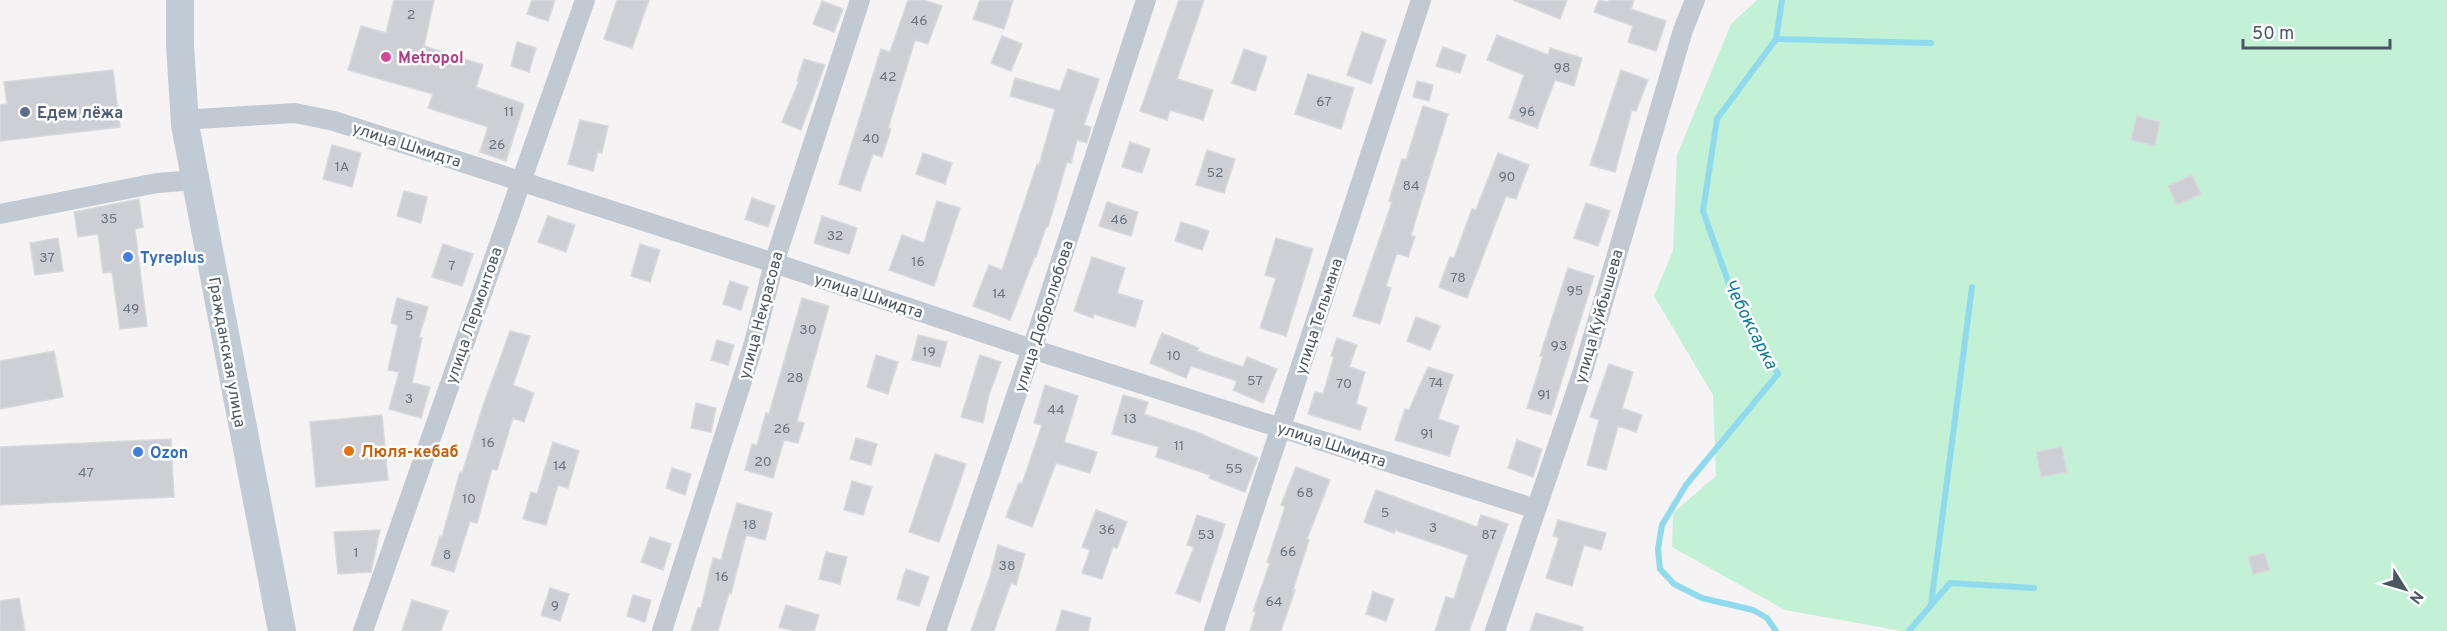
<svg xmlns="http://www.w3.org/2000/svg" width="2447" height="631" font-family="Overpass,sans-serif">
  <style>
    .green { fill: #c3f1d5 }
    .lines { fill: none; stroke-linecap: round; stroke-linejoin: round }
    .stream { stroke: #90daee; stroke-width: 6 }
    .building { fill: #cdcfd5; stroke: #d7d9de; stroke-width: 1.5 }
    .minor { stroke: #c1cad2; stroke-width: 20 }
    .secondary { stroke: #c1cbd6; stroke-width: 28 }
    .hotel-dot { fill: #d1479c; stroke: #fff; stroke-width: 2 }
    .service-dot { fill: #5c6f8a; stroke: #fff; stroke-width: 2 }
    .shop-dot { fill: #3f7fe0; stroke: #fff; stroke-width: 2 }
    .food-dot { fill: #e8710a; stroke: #fff; stroke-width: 2 }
    .labels { text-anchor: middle; stroke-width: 5; stroke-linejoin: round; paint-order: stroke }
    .number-label { font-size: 14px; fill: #6b747e }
    .hotel-label { font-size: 16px; font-weight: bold; fill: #b23c85; stroke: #fff; text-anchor: start }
    .service-label { font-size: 16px; font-weight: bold; fill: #4e5e75; stroke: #fff; text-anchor: start }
    .street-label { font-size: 16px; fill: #4a5661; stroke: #fff }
    .shop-label { font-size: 16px; font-weight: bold; fill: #366cbe; stroke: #fff; text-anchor: start }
    .food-label { font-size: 16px; font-weight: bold; fill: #c56008; stroke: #fff; text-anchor: start }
    .water-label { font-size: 18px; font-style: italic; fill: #0c7c9b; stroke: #fff }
  </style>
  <rect width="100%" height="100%" fill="#f5f3f3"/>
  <!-- green -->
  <path class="green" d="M1757,0H2447V631H1902L1785,610L1672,547L1673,513L1716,476L1713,395L1654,296L1673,251L1677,155L1731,24Z"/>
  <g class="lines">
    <!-- stream -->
    <path class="stream" d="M1776,39L1931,43
      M1931,605L1972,287
      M1776,631L1767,618L1753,610L1702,598L1674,584L1660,569L1658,549L1662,525L1686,485L1778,374L1729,284L1703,211L1717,119L1776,39L1782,0
      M1909,631L1950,583L2034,588"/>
  </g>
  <!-- building -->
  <path class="building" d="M394,0H434L424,46L483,65L476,87L524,104L506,161L480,152L488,127L428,108L433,94L348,70L361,26L386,33Z
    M532,0H555L548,21L527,14Z
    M617,0H649L632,48L604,39Z
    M908,0H923L942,6L928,44L915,40L888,128L891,129L882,157L873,154L860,191L839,184L881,49L890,52Z
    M980,0H1013L1004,29L973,19Z
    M1179,0H1204L1177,79L1213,90L1203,120L1170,110L1167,120L1140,111Z
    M1513,0H1567L1560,19Z
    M1599,0L1608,2L1609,0H1634L1631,9L1666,21L1656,51L1628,42L1633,26L1594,12Z
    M822,1L843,9L834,32L813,24Z
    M1362,32L1386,40L1371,84L1347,75Z
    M1497,35L1548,55L1550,48L1582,58L1574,86L1555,80L1537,128L1509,118L1524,75L1487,60Z
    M1002,36L1022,44L1011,71L991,63Z
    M517,42L536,48L529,72L511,66Z
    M1443,47L1466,55L1460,73L1436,66Z
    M1244,49L1267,57L1255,91L1232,83Z
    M804,59L825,65L801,130L782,122L799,81H797Z
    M1068,69L1099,79L1084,125L1091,127L1087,143L1077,140L1071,163L1067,162L1048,227H1046L1036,257L1035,256L1010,320L973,306L989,265L1002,270L1037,164L1039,165L1055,109L1010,96L1015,78L1060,91Z
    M113,70L120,127L0,141V105L7,104L4,82Z
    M1621,70L1648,80L1636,111L1632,110L1615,172L1590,165Z
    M1308,74L1354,88L1341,129L1295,114Z
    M1417,81L1433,85L1429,101L1413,97Z
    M1423,106L1448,114L1411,235L1415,237L1408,257L1397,253L1386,286L1391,288L1380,324L1353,316L1392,202L1389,201L1402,159L1406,160Z
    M2137,116L2160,122L2155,146L2131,140Z
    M580,120L608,126L602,153L598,152L593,171L568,164Z
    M1130,142L1150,149L1142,173L1122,167Z
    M332,145L361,153L352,187L323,179Z
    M1207,150L1235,159L1224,193L1196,185Z
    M923,153L952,163L945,184L916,174Z
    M1498,153L1529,165L1516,199L1506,196L1467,298L1439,287L1450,257L1454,258L1472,209L1476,210Z
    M2192,175L2201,194L2177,205L2168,186Z
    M404,191L427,197L421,223L397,216Z
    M752,198L775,206L768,227L745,219Z
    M139,199L143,227L135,229L147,326L120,329L112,272L103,273L98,234L78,237L74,212Z
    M937,201L960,208L934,286L889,270L902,235L924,243Z
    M1107,202L1138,212L1131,236L1099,226Z
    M1586,203L1610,211L1598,246L1574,238Z
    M548,216L575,225L566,252L538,242Z
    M822,216L857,228L849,254L814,243Z
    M1181,222L1209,231L1202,250L1175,241Z
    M58,238L63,271L35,275L30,243Z
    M1276,238L1313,249L1286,336L1260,328L1276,278L1265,275Z
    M443,244L473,254L462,286L432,277Z
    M640,244L660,250L650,282L631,276Z
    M1092,257L1125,268L1117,293L1143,301L1135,327L1094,314L1093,318L1074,311Z
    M1568,268L1594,276L1551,415L1527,408L1543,356H1540Z
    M730,281L748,287L741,310L723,304Z
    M397,298L428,307L419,337L422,338L412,383L430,387L421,418L389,409L399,372L388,370L398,325L391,323Z
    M802,298L829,306L797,421L804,423L798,443L784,440L773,478L745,470L752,444L757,445L766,413L769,414Z
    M1416,317L1440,326L1430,350L1407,341Z
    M510,331L530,336L513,385L534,393L524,422L513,418L497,470L492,469L477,523L470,521L454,572L431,565L440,536L442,537L460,472L462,473L483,406Z
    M1162,333L1199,348L1197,351L1243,367L1247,357L1277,369L1263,403L1233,390L1237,381L1191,366L1186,378L1150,363Z
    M918,335L947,342L940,367L912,360Z
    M1337,338L1357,345L1349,367L1365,372L1356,404L1367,408L1360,430L1308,414L1315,392L1323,394L1334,357L1331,356Z
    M717,340L734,345L728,365L711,360Z
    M54,351L63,397L0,409V361Z
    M876,355L898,362L888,394L867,387Z
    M980,355L1001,362L989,395L983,423L961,417Z
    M1609,364L1633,372L1622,408L1642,415L1636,432L1618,426L1606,470L1587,465L1599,420L1590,417Z
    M1428,367L1453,375L1438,419L1459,426L1449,456L1395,440L1405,409L1409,410Z
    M1045,385L1078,396L1064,442L1097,452L1090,473L1056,463L1032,527L1006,517L1019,483L1022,484L1042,425L1034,423Z
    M1123,395L1148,402L1144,414L1203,434V435L1258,458L1245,492L1209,478L1210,475L1156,457L1159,447L1112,434Z
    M696,403L716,408L711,432L691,428Z
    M382,415L388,480L316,487L310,422Z
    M856,438L877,444L871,465L850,459Z
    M171,439L174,497L0,505V447Z
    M1517,440L1542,449L1533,477L1508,468Z
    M553,442L579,451L568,488L558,485L546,525L523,519L531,492L537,494Z
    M2062,447L2067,472L2041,477L2036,452Z
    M935,454L966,464L939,542L909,532Z
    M1296,467L1330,480L1307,539L1309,540L1293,590H1295L1281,631H1250L1256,612L1253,611L1270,563L1267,562L1285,507L1281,505Z
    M672,468L691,474L685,495L666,488Z
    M852,481L872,487L863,515L844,510Z
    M1376,490L1477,527L1481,515L1508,524L1469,631H1435L1446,597L1454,599L1468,555L1395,530L1394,533L1364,522Z
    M737,503L772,513L765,540L746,535L731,594L729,593L718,631H691L698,608H701L713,558L721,560Z
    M1096,510L1127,522L1117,548L1113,547L1102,579L1082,573L1090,550L1082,547Z
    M1197,515L1225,524L1200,602L1176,593L1194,547L1187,545Z
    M1558,520L1606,533L1601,550L1584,545L1572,586L1546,578L1559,538L1553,536Z
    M380,530L371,572L338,574L334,532Z
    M650,537L671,544L663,570L641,562Z
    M998,545L1025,554L1016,585L1011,583L994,631H971L990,576Z
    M826,552L847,557L840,584L819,579Z
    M2264,553L2270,570L2253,574L2248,557Z
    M906,569L929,577L919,606L897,599Z
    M550,588L569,594L560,621L541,615Z
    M1373,592L1394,599L1386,621L1366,614Z
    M633,595L651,600L645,622L627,616Z
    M19,598L25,631H0V601Z
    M412,600L448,611L441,631H402Z
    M786,605L819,615L814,631H794L779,627Z
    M1062,610L1091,618L1088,631H1056Z
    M1536,613L1583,627L1582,631H1530Z"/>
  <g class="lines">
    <!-- minor -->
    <path class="minor" d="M197,119L295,113L334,121L774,263L1032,349L1536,509
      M0,214L157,183L197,180
      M363,631L585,0
      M662,631L754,343L774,263L860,0
      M936,631L1032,349L1146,0
      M1214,631L1421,0
      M1495,631L1582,374L1683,30L1695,0"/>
    <!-- secondary -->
    <path class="secondary" d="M180,0V45L185,125L282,631"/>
  </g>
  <!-- markers -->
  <circle class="hotel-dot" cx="386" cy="57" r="6"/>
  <circle class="service-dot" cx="25" cy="112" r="6"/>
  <g class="shop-dot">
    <circle cx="128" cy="257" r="6"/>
    <circle cx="138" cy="452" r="6"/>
  </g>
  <circle class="food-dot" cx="349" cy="451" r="6"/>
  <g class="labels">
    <!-- number labels -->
    <g class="number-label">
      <text x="411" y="19">2</text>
      <text x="919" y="25">46</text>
      <text x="1562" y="72">98</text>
      <text x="888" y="81">42</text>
      <text x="1324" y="106">67</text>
      <text x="509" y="116">11</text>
      <text x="1527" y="116">96</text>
      <text x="871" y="143">40</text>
      <text x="497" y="149">26</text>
      <text x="342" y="171">1А</text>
      <text x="1215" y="177">52</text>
      <text x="1507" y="181">90</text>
      <text x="1411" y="190">84</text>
      <text x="109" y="223">35</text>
      <text x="1119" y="224">46</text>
      <text x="835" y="240">32</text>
      <text x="47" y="262">37</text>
      <text x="918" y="266">16</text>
      <text x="452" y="270">7</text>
      <text x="1458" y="282">78</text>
      <text x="1575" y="295">95</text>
      <text x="999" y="298">14</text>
      <text x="131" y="313">49</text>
      <text x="409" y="320">5</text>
      <text x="808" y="334">30</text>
      <text x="1559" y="350">93</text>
      <text x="929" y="356">19</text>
      <text x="1174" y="360">10</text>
      <text x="795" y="382">28</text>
      <text x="1255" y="385">57</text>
      <text x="1436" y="387">74</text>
      <text x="1344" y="388">70</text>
      <text x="1544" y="399">91</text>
      <text x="409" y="403">3</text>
      <text x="1056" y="414">44</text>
      <text x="1130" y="423">13</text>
      <text x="782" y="433">26</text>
      <text x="1427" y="438">91</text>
      <text x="488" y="447">16</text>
      <text x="1179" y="450">11</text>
      <text x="763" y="466">20</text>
      <text x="560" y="470">14</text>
      <text x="1234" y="473">55</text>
      <text x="86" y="477">47</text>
      <text x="1305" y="497">68</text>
      <text x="469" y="503">10</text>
      <text x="1385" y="517">5</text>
      <text x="750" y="529">18</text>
      <text x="1433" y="532">3</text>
      <text x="1107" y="534">36</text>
      <text x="1206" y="539">53</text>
      <text x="1489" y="539">87</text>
      <text x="1288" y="556">66</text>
      <text x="356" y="557">1</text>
      <text x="447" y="559">8</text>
      <text x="1007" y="570">38</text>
      <text x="722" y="581">16</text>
      <text x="1274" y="606">64</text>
      <text x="555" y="610">9</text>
    </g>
    <!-- hotel labels -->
    <g class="hotel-label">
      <text x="398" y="63">Metropol</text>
    </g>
    <!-- service labels -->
    <g class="service-label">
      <text x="37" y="118">Едем лёжа</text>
    </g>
    <!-- street labels -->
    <g class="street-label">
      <text transform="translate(407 144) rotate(18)" y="6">улица Шмидта</text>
      <text transform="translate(869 295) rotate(18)" y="6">улица Шмидта</text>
      <text transform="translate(473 315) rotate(-71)" y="6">улица Лермонтова</text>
      <text transform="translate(760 315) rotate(-75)" y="6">улица Некрасова</text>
      <text transform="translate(1043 316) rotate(-72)" y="6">улица Добролюбова</text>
      <text transform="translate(1318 316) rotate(-72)" y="6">улица Тельмана</text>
      <text transform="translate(1598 316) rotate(-74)" y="6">улица Куйбышева</text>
      <text transform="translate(228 352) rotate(80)" y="6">Гражданская улица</text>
      <text transform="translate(1332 444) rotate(18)" y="6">улица Шмидта</text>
    </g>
    <!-- shop labels -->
    <g class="shop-label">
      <text x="140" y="263">Tyreplus</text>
      <text x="150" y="458">Ozon</text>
    </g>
    <!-- food labels -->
    <g class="food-label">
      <text x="361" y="457">Люля-кебаб</text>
    </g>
    <!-- water labels -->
    <g class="water-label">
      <text transform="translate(1751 324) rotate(63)" y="6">Чебоксарка</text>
    </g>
  </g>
  <!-- north arrow -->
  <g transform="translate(2405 589) rotate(127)" stroke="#ffffff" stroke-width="4.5" paint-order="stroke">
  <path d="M0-4.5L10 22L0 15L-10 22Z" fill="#4a5661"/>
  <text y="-9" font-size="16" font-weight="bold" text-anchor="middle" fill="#4a5661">N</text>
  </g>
  <!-- scale -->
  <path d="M2243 39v9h147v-9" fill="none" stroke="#4a5661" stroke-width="3"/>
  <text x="2252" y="39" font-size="18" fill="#4a5661" stroke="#ffffff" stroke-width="4.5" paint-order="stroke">50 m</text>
</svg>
